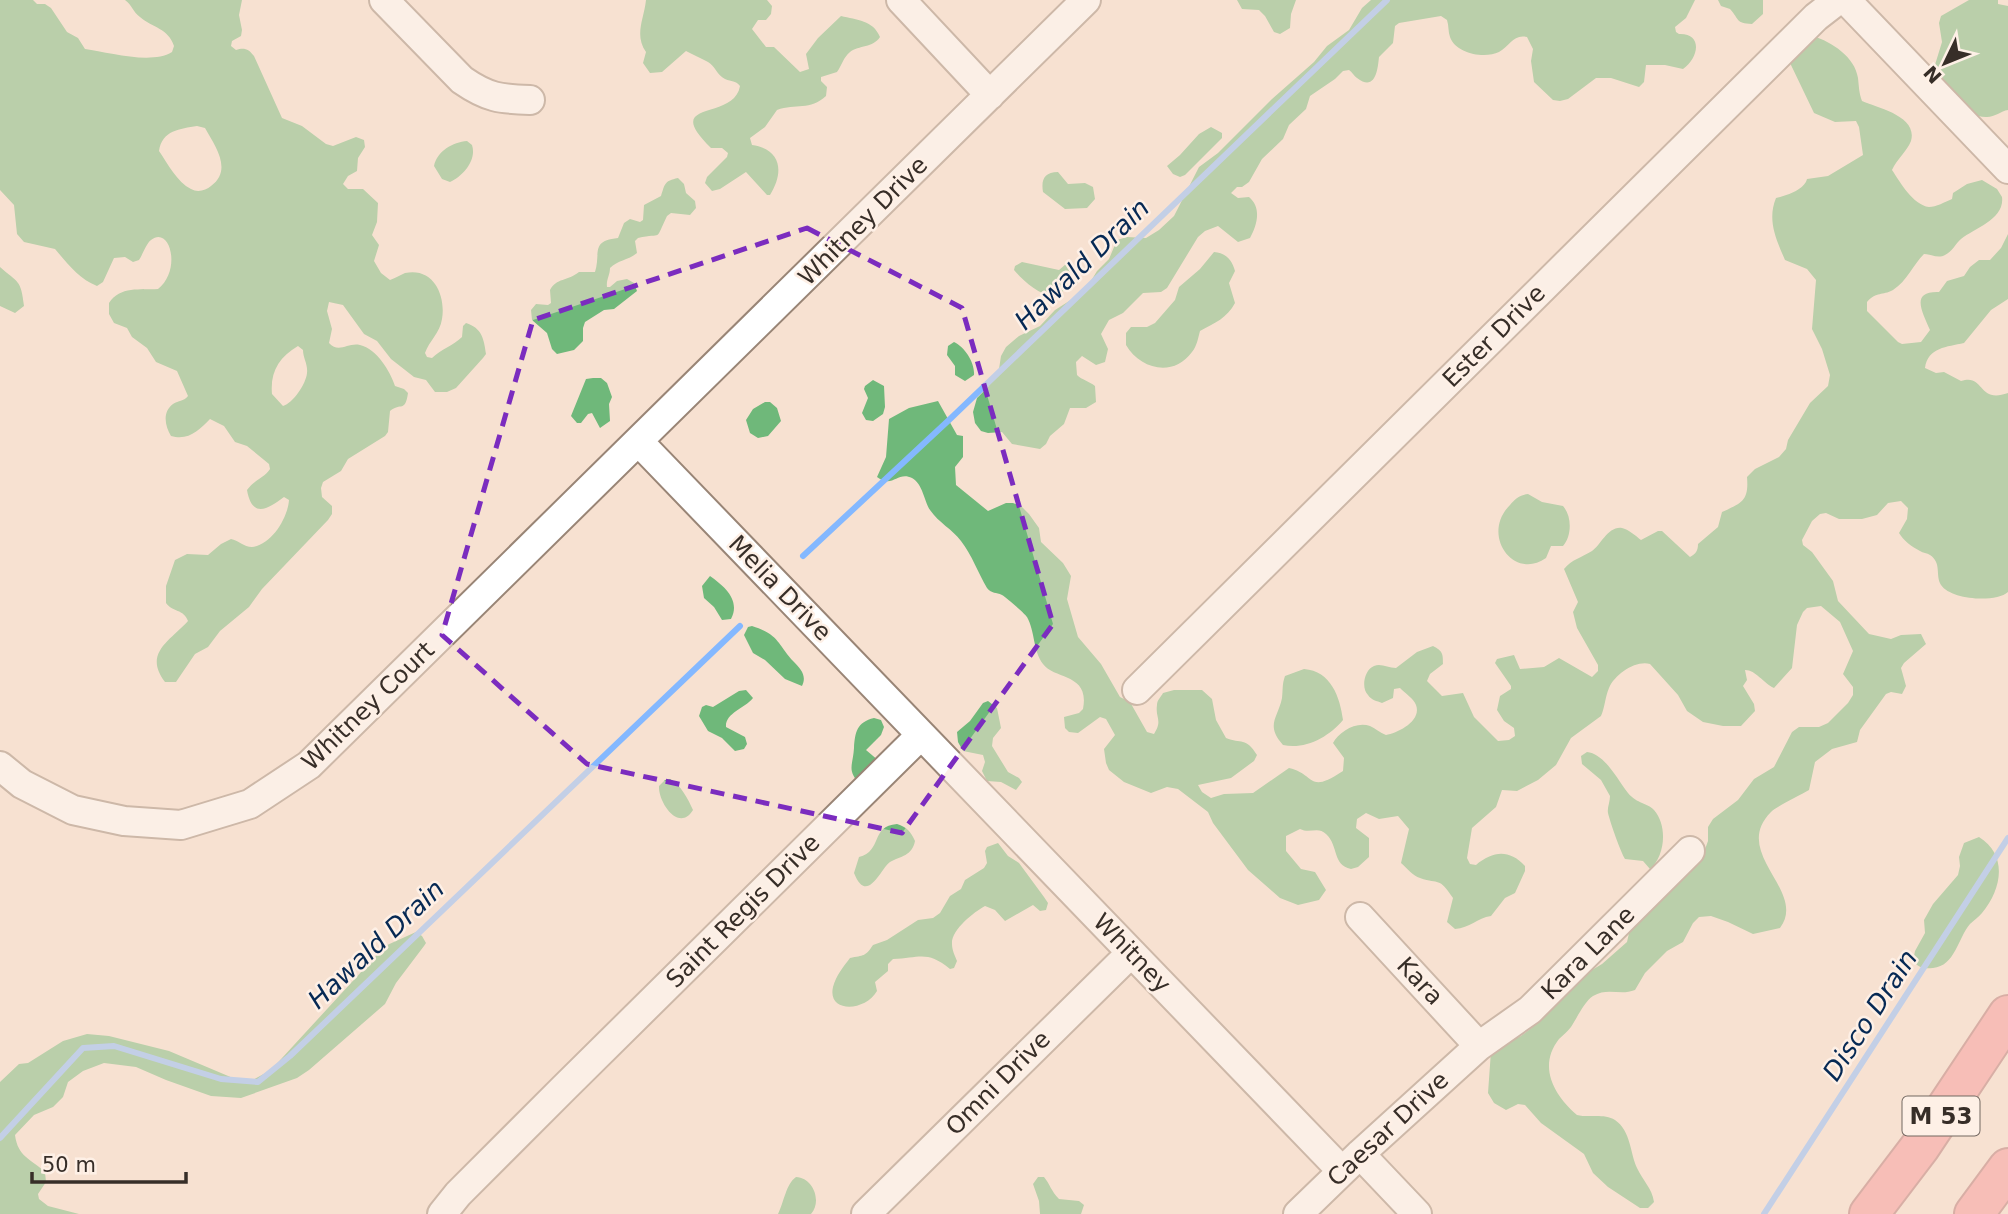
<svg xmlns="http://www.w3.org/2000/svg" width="2008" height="1214" font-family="'DejaVu Sans',sans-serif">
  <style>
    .forest { fill: #6fb87a; fill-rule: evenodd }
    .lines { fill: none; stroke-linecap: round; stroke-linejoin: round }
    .stream { stroke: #84b8ff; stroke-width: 6 }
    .minor-casing { stroke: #998576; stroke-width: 32 }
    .highway-casing { stroke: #b27070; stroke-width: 42 }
    .minor { stroke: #fff; stroke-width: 28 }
    .highway { stroke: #f59397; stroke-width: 38 }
    .marked { fill: none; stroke: #7b2cbf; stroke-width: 5; stroke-dasharray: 14 9; stroke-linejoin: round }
    .labels { text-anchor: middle; stroke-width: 5; stroke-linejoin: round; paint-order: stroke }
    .shield { fill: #fef0e6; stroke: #736861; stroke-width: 2 }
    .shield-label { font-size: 23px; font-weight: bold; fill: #372e28 }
    .street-label { font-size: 24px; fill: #372e28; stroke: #fef0e6 }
    .water-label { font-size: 26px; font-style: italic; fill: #062954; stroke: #fef0e6 }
  </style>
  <rect width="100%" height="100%" fill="#f7e1d1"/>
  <!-- forest -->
  <path class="forest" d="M0,0H33L37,4H45L51,8L67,32L78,38L85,49C108,52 151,65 172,52L174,46C168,28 153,28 140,17C133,12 132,5 125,0H242L239,15L242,30L241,36L232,41L231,46L236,50C244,47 249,49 254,56L282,118L302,126L326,144L333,146L356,137L364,140L365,147L358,158L357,171L348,176L343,184L348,189H363L378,203L377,222L372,235L379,245L374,261L381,273L390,280C396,278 400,275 405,273C434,267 446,296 442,319C440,333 429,341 425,353L427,357L432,358C441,349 453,346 462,337L463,326L466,323C482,328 484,339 486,354L483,358L456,388L447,392H435L426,380L414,377L391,359L377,341L364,334L343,305L329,302L327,311L332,329L329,343C339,354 348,342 360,345C377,349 390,371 395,386L404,389L408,393C405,413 401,402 390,411L388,432L385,436L348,459L341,471L323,482L321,488L322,497L332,506V514L328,520L262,589L249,607L220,631L208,647L195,654L176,682H165C143,653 170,641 188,621C184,609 172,612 166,603V586L175,560L187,554L208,555L221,544L231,539C238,540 244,547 252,547C272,545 288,517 289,500L284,497C268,509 252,519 247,490C254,480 264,478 270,469L269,464L247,446L235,442L224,426L210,419C199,430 189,441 171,436C165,426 162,412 173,404C179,400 183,402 188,396L177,371L156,362L147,348L132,337L127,328L114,323L109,314V303C120,286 140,290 158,289C182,270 170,225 151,240C146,244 143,254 139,260L133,262L125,257L114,258L103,282L97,286C79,279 67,263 55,249L24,242L17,234L14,205L0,190ZM197,126L205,128C215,146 233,170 211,186C206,190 198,193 191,189C177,182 168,164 159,151C162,130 180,129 197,126ZM298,346L303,350C303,358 308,364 307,373C306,384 293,403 283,406L272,394C270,372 279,357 298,346Z
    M646,0H767L772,6L771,14L766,20H758L752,29L766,47H774L800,72L809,69L806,54L818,38L841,16C857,20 873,20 880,37C873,48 859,45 850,52C843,58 842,65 837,72L821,77V81L827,87L826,96C810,111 796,103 777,110L765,127L750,138L752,145C782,149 784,173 770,195H767L746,172L720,189L712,191L705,183L707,177L727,157L728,153L722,148H711C660,98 734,122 740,86C735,80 732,82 725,79C717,75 715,66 708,62C701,58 693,55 686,51L662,72L650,73L643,63L646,52C634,35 644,19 646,0Z
    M1237,0H1296L1291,14L1290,28L1280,34L1274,32L1265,16L1259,10L1242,9Z
    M1371,0H1695L1686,18L1675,27L1676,32L1679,34C1703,33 1699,58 1683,69L1665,65H1646L1644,82L1639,87L1611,78H1596L1568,99L1560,101L1553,100L1534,82L1531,61L1533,49L1527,37C1513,34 1510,46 1499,52C1485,59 1456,54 1450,37C1448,32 1449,26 1447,20L1441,16L1399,23L1395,26L1393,43L1379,57C1378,67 1376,93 1357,78C1354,76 1352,72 1349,70L1343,71L1335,79L1310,96L1306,109L1289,125L1283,139L1262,159L1249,182L1242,187H1237L1231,193L1238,198L1249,197C1262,208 1257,225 1250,238L1238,242L1218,226L1205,231L1198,237L1167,288L1161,292L1143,293L1123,313L1109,320L1101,334L1108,349L1105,362L1096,365L1082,356L1076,362L1077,375C1082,380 1089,381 1095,386L1096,402L1086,408H1070L1064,424L1050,436L1046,444L1040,449L1012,444L1002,432L988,433L981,431L975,423L973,412L977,398L988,387L999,369L1001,356L1006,347L1019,336L1040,326L1055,310L1085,291L1097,271L1109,259L1117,240L1127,237L1146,238L1159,230L1174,216L1199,167L1218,153L1272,99L1314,62L1327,46L1349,30L1362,8Z
    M1718,0H1763V14L1752,24C1735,23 1740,20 1730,9L1721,6Z
    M1969,0H1998V4L2008,6V110C2001,111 1995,117 1987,117C1967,118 1951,95 1938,82L1937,72L1934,68L1942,42L1939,23L1941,16Z
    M1813,36C1832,42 1855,57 1858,78C1859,87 1859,93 1862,101C1878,108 1918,116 1911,141C1907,151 1897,159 1892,170C1900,182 1913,205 1929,207C1936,207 1945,202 1952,199L1953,193L1967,184L1982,180L1997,189L2002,197C2005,219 1975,228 1961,239C1956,243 1952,252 1945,255C1938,259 1931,254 1924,254C1913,265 1907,281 1893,290C1882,296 1877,291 1867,302V311L1898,342L1902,344L1921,342L1930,330C1922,311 1910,291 1939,292L1947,281L1964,276L1970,267L1979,260H1990L2001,248L2008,234V299L1991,310L1964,343C1947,347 1928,347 1925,368L1936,373L1944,372L1961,381C1985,373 1977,404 2008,393V592C1996,603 1951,600 1941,585C1935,575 1942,563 1930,555C1927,553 1923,553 1920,551C1912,547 1903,540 1899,533L1907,519L1908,508L1901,501L1888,503L1877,515L1862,519H1839L1826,513L1820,514L1812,521L1802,540L1803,545L1812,552L1833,581L1838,601L1869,634L1891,639L1901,635L1921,634L1926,644L1904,663L1901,668L1906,686L1902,694L1891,692L1886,694L1860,730L1857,742L1832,749L1815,762L1809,790C1799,796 1777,806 1771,812C1730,853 1808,891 1780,928L1753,934L1728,922L1711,916L1699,917L1693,923L1683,942L1667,951L1645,973L1635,990C1620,996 1608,987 1593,996C1584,1002 1577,1018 1571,1027C1567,1032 1563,1035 1559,1039C1537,1067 1555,1096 1577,1115C1589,1118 1604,1113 1615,1120C1631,1131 1630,1153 1637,1168C1643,1181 1652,1188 1654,1202L1648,1208H1640L1608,1187L1593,1173L1584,1154L1541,1123L1525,1105L1518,1104L1506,1110L1494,1103L1488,1093L1491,1051L1521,1036L1538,1023L1575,980L1602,964L1627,942L1632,920L1656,900L1665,897L1682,880L1704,852L1708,841V827L1713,819L1738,800L1754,779L1774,767L1792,732L1799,727H1819L1828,723L1848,703L1853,695V687L1843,674L1853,651L1840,622L1821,606L1807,608L1803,612L1797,625L1792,668L1774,688C1763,683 1756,670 1745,670L1747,680L1743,686L1754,704L1755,711L1741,726H1723L1703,722L1687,711L1678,695L1650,664C1636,660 1615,674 1609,688C1605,697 1605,707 1601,716L1571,738L1556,765L1538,780L1517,791L1502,790L1496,807L1472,828L1467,858L1470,864L1476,865C1493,851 1509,849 1525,866V871L1515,893L1505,898L1491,916C1477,918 1470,928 1455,929L1447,922L1453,898C1438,876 1440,885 1420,878C1413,876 1407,868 1401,863L1409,829L1398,816L1379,819L1366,813L1357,819L1356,828L1369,838V857L1358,867L1351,869C1332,865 1339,846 1326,834C1318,826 1310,834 1300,829L1286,836V851L1301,869L1315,872L1326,890L1319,900L1298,905L1280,898L1248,870L1213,823L1208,812L1178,789L1167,787L1151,793L1124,782L1109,770L1106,763L1104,749L1115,735L1106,719L1100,717L1078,733L1069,732L1065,728L1064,717L1079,713L1083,709C1090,673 1055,680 1043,664C1033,651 1035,631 1027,617C1024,613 1007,598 1002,595C996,592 992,594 987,588C978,573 972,555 961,541C952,529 939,523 930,510C924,501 923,484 912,478C897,471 893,489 877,477L886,457L889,419L909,408L938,401L957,435L963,436V457L955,467L956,485L988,511L1006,503H1013L1021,506L1029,514L1039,528L1041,542L1063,563L1071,576L1067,599L1078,637L1101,664L1120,697L1130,702L1147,732L1154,734C1163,720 1155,718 1157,705C1157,700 1161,697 1163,693L1174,690H1202L1212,699L1216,720L1226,738C1241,744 1246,737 1257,755L1254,761L1231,778L1198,785L1202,792L1211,798L1224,794L1253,793L1289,768C1316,774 1307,795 1343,771L1344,758L1333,743C1339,732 1356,721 1370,726C1375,728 1380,733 1386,735C1398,733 1422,721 1416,705C1414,699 1405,693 1400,688L1394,689L1393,698L1382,703C1377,701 1371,700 1368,695C1361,688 1364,670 1374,666C1381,663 1388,668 1396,668L1417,652L1433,646C1443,651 1443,654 1443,664L1430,674L1427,681L1442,696L1463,693L1474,717L1498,741L1509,740L1515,736L1514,728L1504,721L1497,710L1500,696L1511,689V686L1495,663L1497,659L1514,655L1520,669L1544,667L1559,658L1592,677L1598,671V665L1577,628L1573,612L1578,602L1564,569C1572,559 1581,558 1592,551C1601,545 1608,526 1622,528C1628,529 1636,536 1641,540L1658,531H1662L1690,557C1696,554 1698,550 1698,544L1718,527L1722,512C1742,503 1749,501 1747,477L1755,469L1779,457L1786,449L1788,440L1810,403L1828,386L1830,375L1822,349L1812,329L1816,280L1807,269L1785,260C1776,239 1767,220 1776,198C1788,195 1804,190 1807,179L1828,176L1863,155L1859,127L1856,121L1835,122L1814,113L1791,65V54Z
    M1211,127L1222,133V138L1185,175L1180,177L1173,174L1167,166L1180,155L1199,134Z
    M467,141L472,145C477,160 463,176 450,182L442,179L434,166C437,151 453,142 467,141Z
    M1058,172L1068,184L1085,183L1093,187L1095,199L1087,208L1065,209L1043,192C1041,180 1044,172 1058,172Z
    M678,178L684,184L686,193L695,201L696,208L690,215L671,213L667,216C654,243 664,232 638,238L635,241L637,253C629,260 618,260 610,268C610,275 606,280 607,287H610L617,281L627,279L634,283L637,291L614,309L604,310L585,322L583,328V341L574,350L557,354L552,349L547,333L532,320L531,310L536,304L548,305L551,303L550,290C556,278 568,281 579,272H595C601,253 590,241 618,238L624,223L630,219L640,222L643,220L644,205L661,196C665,184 664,181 678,178Z
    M1214,252C1226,253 1232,260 1235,271L1229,283L1235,303C1227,318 1215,323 1200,331C1198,338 1197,346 1192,352C1173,378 1140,369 1126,345V333L1131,327H1147L1155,323L1175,300L1179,287L1200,269Z
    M1022,262L1059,270L1066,264L1079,272L1080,280C1074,289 1062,289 1055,297C1039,295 1024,282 1014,270L1015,266Z
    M0,267C18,283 21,279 24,306L15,313L0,306Z
    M954,342C965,347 975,363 974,375L965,381L955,375V366L947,355L948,346Z
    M593,378H601L607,383L612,397L609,404L610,421L600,428L592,413L588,414L581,423H577L571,416L586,379Z
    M873,380L884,386L885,407L883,414L873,421L866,420L862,413L868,398L864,389L865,386Z
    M765,402H770L777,408L781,421L768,436L758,438L750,433L746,420L753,409Z
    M1528,494L1542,502L1563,506C1572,516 1572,536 1563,546H1551L1546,558C1514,581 1480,535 1510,505C1515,499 1520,495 1528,494Z
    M710,576C724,586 741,600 731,619L722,620L714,607L704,598L702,586Z
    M752,626C780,635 777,644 794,662C801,669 807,676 802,686L785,679L765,660L753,653L744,635L748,627Z
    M1304,669C1331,671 1340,697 1343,720C1329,737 1305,750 1283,745C1265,725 1278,718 1282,698C1283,690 1282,684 1285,676Z
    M746,690L753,698C744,709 725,713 726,727L745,737L747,744L744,749L735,751L722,738L708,731L699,716L702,707L706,705L713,707L739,691Z
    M988,701L997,708L1001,728L993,738L992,746L1008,772L1019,778L1022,782L1016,790L1001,782L987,781L982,771L985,762L983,755L963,751L958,742L957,732L970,721L983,703Z
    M874,718L881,720L884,727L881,735L866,750L879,761L861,785C846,770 853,766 854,748C855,732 857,722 874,718Z
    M1587,752C1605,754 1617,779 1628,793C1637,804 1648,803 1654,810C1668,826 1665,856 1650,869L1643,861L1625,859C1621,853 1610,822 1608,813C1607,808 1610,802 1610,796L1601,780L1582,764L1581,756Z
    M670,779C681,785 688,799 693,810C679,833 658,802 659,786L665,780Z
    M897,824C907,827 911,832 915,841C912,856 901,856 890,862C881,868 867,906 854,873L859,857C883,851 870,826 897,824Z
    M1979,837C2008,855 2002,889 1982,913C1979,917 1974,920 1970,924C1958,938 1955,966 1933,968C1924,969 1919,968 1913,961L1915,951L1925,933L1924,920L1933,904L1958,875L1960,866L1959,857L1964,843Z
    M998,843L1008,856L1019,863L1044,897L1048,903L1046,910L1040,911L1033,905L1005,921L995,910L985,906C974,912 951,930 952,944C952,950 955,956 957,961L954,968L950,969C927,950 920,958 893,959L888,964V971L875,982L877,991C865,1012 827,1013 833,987C836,976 843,967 850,958C864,955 865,957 873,945L887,940L918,920L933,918L940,913L950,896L961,889L965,880L984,868L987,863L985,851L987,847Z
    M416,932L422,936L426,943L424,946L396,983L385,1004L309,1070L297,1078L241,1098L211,1096L166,1080L136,1067L104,1063L83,1071L68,1082L63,1097L53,1107L34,1115L15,1135C18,1157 30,1158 45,1172L46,1182L38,1194L39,1199L48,1206L79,1214H0V1082L19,1064L28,1063L63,1041L87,1034L109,1036L169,1051L240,1081H251L271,1070L385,946Z
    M796,1177C814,1178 822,1202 811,1214H778C784,1202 786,1184 796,1177Z
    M1038,1177H1044C1050,1184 1051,1191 1059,1199L1079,1201L1084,1205L1081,1214H1040L1039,1201L1033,1184Z"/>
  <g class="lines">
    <!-- stream -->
    <path class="stream" d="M803,556L949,420L1387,0
      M0,1138L83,1048L114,1046L221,1079L258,1082L290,1056L740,626
      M1764,1214L2008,838"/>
    <!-- minor casing -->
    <g class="minor-casing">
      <path id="minor" d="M384,0L462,80C488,98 500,99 530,100
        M901,0L990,95
        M1846,0L2008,169
        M639,442L1342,1171
        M1137,690L1816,17L1838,0
        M0,766L22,784L73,810L124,821L181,825L250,804L309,765L1086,0
        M1360,917L1479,1046
        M1360,1154L1417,1214
        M442,1214L458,1194L564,1088L921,735
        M866,1214L1131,953
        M1298,1214L1360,1154L1479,1046L1530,1010L1690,851"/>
    </g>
    <!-- highway casing -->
    <g class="highway-casing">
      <path id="highway" d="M1869,1214L1920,1147L2008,1015
        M1974,1214L2008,1168"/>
    </g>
    <!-- minor -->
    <use href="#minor" class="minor"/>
    <!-- highway -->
    <use href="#highway" class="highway"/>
  </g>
  <!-- marked area -->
  <path d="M0 0H2008V1214H0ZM807,228L962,308L1053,624L902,833L587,764L442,635L533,320Z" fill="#f7e1d1" fill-opacity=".55" fill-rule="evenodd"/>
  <path class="marked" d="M807,228L962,308L1053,624L902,833L587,764L442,635L533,320Z"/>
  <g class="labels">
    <!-- shield labels -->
    <rect class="shield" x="1902.5" y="1096.5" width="77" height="39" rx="5"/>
    <g class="shield-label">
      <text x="1941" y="1124">M 53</text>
    </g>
    <!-- street labels -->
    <g class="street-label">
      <text transform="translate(863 221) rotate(-45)" y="8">Whitney Drive</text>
      <text transform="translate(1494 336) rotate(-45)" y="8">Ester Drive</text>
      <text transform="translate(780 588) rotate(46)" y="8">Melia Drive</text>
      <text transform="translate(368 706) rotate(-44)" y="8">Whitney Court</text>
      <text transform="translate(743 911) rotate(-45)" y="8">Saint Regis Drive</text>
      <text transform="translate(1132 953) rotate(46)" y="8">Whitney</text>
      <text transform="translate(1588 953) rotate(-45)" y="8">Kara Lane</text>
      <text transform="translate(1420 981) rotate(47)" y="8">Kara</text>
      <text transform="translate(998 1083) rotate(-45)" y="8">Omni Drive</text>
      <text transform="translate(1388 1129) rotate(-43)" y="8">Caesar Drive</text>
    </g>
    <!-- water labels -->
    <g class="water-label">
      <text transform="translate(1082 264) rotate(-44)" y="9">Hawald Drain</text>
      <text transform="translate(376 944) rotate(-43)" y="9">Hawald Drain</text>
      <text transform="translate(1870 1015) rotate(-57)" y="9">Disco Drain</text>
    </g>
  </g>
  <!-- north arrow -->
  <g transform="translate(1945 63) rotate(227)" stroke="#fef0e6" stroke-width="5" paint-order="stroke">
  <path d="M0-5L12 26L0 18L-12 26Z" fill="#372e28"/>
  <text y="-10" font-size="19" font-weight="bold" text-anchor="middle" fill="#372e28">N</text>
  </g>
  <!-- scale -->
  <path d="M32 1172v10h154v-10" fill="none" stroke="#372e28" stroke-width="3.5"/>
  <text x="42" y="1172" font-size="21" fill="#372e28" stroke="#fef0e6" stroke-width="5" paint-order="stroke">50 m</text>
</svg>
